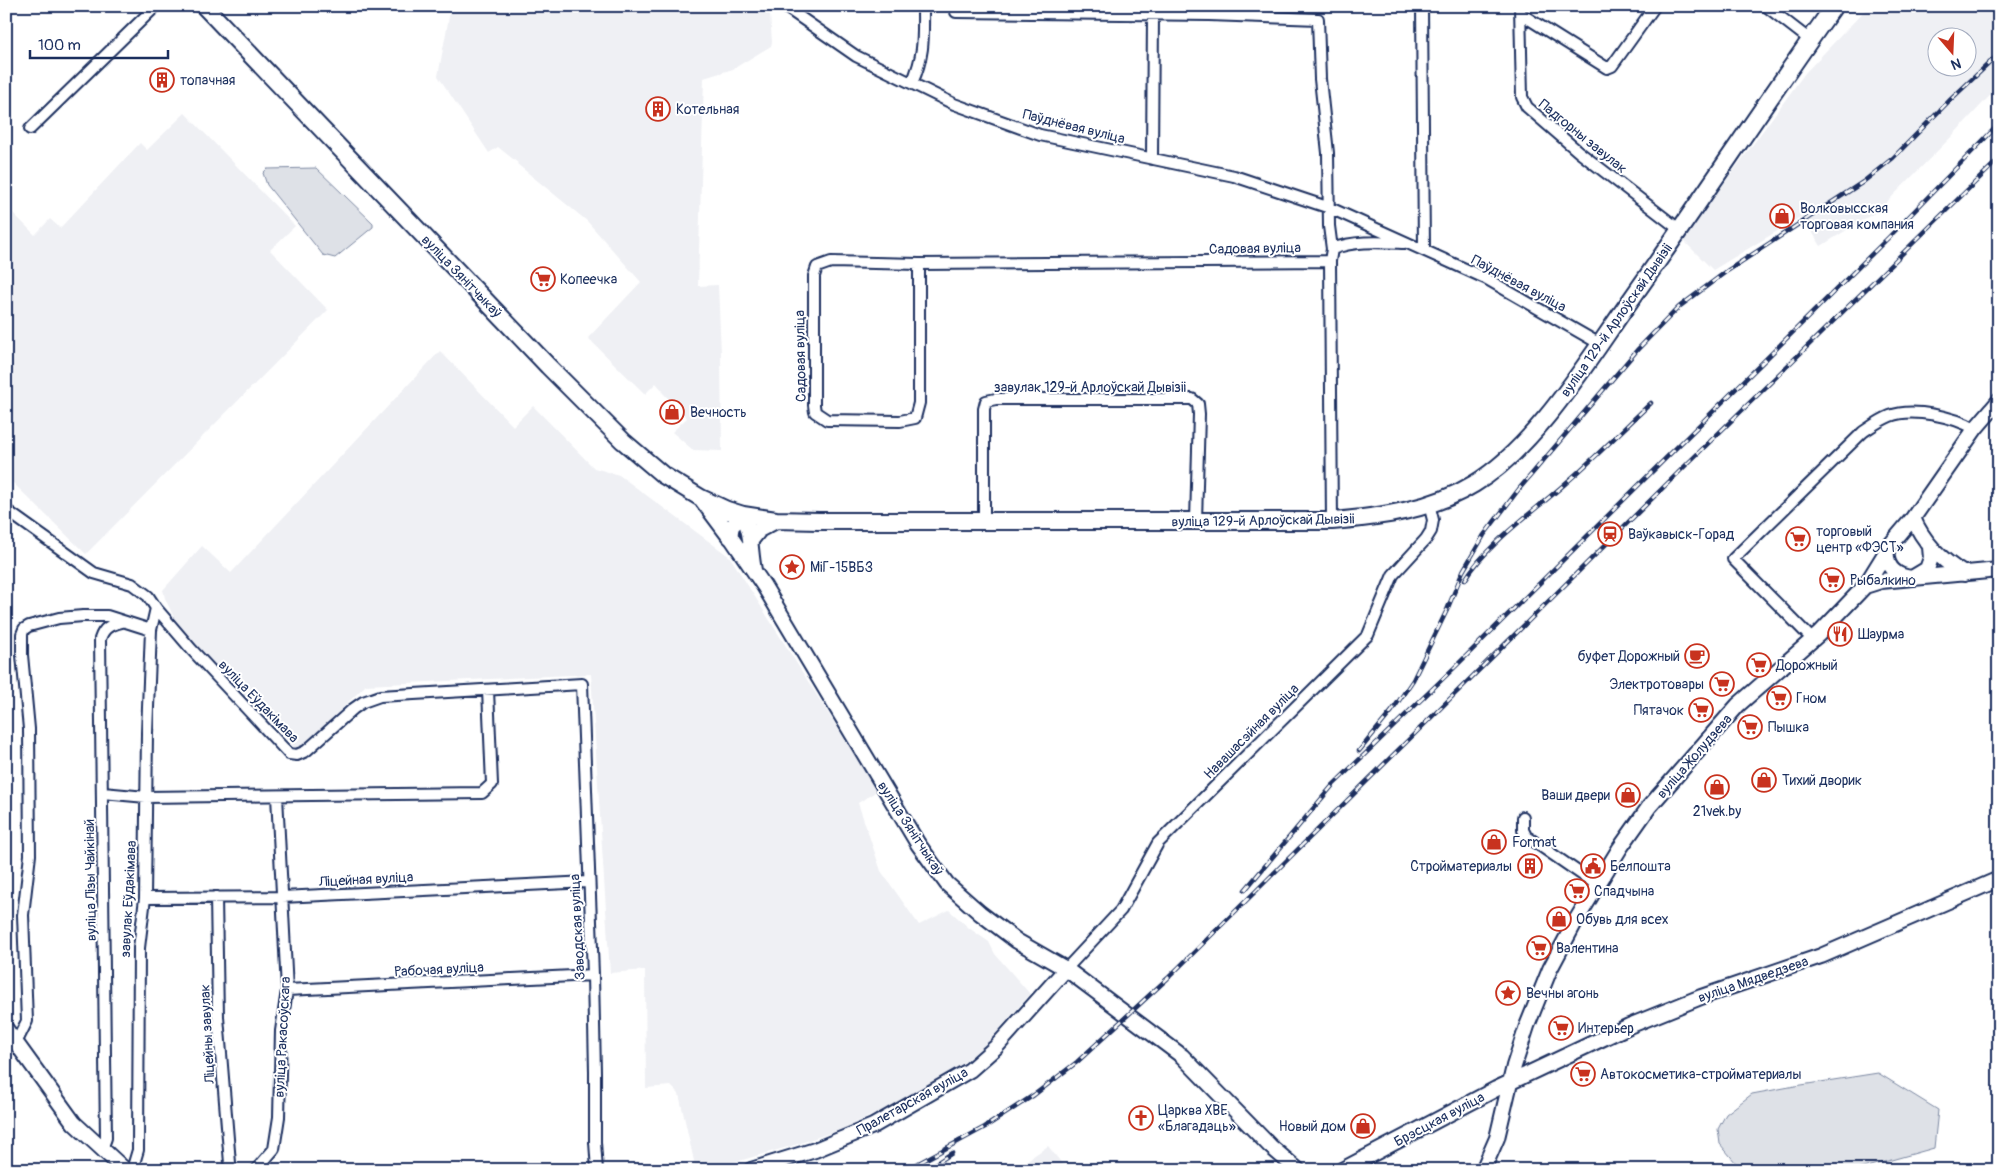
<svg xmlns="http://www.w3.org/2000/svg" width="2005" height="1176" font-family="Pangolin,sans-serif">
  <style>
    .built { fill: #eff0f4; fill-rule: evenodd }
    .green { fill: #dee1e7; stroke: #7c88a2 }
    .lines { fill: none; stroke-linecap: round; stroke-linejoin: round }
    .street-casing { stroke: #1b2f5e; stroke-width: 14 }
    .secondary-casing { stroke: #1b2f5e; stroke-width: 18 }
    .primary-casing { stroke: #1b2f5e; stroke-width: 20 }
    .street { stroke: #fff; stroke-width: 10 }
    .secondary { stroke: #fff; stroke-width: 14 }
    .primary { stroke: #fff; stroke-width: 16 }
    .rail-casing { stroke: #1b2f5e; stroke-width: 4.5 }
    .rail { stroke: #fff; stroke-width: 2.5; stroke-dasharray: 8; stroke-linecap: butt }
    .labels { text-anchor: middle; stroke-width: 4; stroke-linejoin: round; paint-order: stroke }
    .poi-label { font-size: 14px; fill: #1b2f5e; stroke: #fff; text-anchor: start }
    .street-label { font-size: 14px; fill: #1b2f5e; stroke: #fff }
  </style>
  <rect width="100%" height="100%" fill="#fff"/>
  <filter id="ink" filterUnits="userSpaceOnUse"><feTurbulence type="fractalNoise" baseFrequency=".02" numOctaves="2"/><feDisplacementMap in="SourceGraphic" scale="10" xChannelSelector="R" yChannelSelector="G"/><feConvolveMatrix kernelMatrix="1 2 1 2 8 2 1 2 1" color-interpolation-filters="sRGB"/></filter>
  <g filter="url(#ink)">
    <!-- built -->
    <path class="built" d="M451,6H760L770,14L772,42L771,46L733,69L704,78L698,286L718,285L721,353L722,451L693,450L672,432L687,418L662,392L663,391L656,383L645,394L588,338L641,282L587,221L517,164L518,163L498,147L489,153L438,76Z
      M1869,6H1999V86L1953,135L1879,210L1821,246L1802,216L1713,270L1683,240L1805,73ZM1938,38H1968V68H1938Z
      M185,113L295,226L270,250L328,310L86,554L6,476V206L35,235L50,219L60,228L140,143L147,150Z
      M440,351L513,426L533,406L594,468L619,475L730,557L877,791L858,803L881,871L919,925L949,910L969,928L989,942L995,954L1030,994L986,1044L964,1062L944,1077L881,1111L844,1128L798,1144L708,1170H696L679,1094L671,1086L646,1088L645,970L610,973L591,674L366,685L298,751L179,629L165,598L163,590L202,546L231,573Z
      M1048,1146L1067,1170H1013Z"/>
    <!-- green -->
    <path class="green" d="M316,168L373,223V227L335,258L323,255L267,185L263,173L267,169Z
      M1878,1073L1938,1110L1934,1148L1856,1170H1792L1736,1163L1720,1144L1718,1129L1726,1114L1752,1094L1795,1086Z"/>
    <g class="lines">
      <!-- street casing -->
      <g class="street-casing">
        <path id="street" d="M784,6L856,56L954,104L1040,135L1234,176L1330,208L1485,278L1600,344
          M1422,6L1424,249
          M1520,6L1522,97L1527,107L1579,152L1680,230
          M1766,6L1810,40
          M956,12L1209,15L1318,19L1320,79L1328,153L1329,226L1332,249L1330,261
          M1521,14L1607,68L1612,66L1655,6
          M912,83C925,54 923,36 923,6
          M30,129L156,6
          M1152,159L1153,15
          M1332,249C1355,240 1380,242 1404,243
          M919,264L831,262L817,267L814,276V405L815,412L827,420L900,421L915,418L919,403V264L1330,261L1332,521
          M6,510L94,573L132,584L148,596L156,608
          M984,522V409L986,401L996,399H1192L1198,404L1199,414L1196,521
          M1813,640L1733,559L1863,432C1872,426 1880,420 1890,416C1913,407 1955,417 1975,429
          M103,793L146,797L482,793L492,784L488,690
          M1523,817V830L1526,836L1597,885
          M216,897L218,1017L230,1163L229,1170
          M145,898L282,897L588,882
          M1066,969L1121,910L1158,843L1368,635L1393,575L1426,539L1431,531L1433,520L1429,504
          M287,990L593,975
          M16,1043L27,1021L23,915L30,855L29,729L22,655V634L24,629L29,626L59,618L83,616H107L151,630
          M102,1149L106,1138L100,639C104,627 110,625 122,622
          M132,1170L138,1150L139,948L145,898L147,733L151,630L156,608L192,650L289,754L297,755L306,751L353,709L363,702L380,696L582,684L593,975L595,1072V1142L597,1170
          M256,1170L274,1149L279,1117L281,1031L287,990L277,796"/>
      </g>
      <!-- secondary casing -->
      <g class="secondary-casing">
        <path id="secondary" d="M1913,518C1923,542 1941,560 1964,574
          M1887,551C1885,567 1896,576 1912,578L1927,569L1931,558L1930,547
          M754,570C750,551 752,533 743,515L732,526L730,536L764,586L918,844L947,884L980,913L1017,941L1066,969L1182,1056L1270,1146L1298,1170
          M1865,586L1881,581L1999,570
          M6,1029L74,1123L125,1170
          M751,1170L815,1150L873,1126L970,1070L996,1047L1066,969
          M1342,1170L1496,1089L1629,1026L1701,997L1821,956L1999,879
          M1483,1170L1497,1138L1514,1066L1527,1026L1550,969L1575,922L1620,848L1649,807L1738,705L1819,634L1865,586L1891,544L1913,518L1975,429L1999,401"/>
      </g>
      <!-- primary casing -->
      <g class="primary-casing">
        <path id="primary" d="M204,6L548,366L623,441L663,475L701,498L727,510L743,515L776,520L819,521H1332C1380,517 1432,510 1474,484C1534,448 1585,365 1625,308C1696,208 1763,106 1834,6
          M703,500L730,536
          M751,539L759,529L776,520"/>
      </g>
      <!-- street -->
      <use href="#street" class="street"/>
      <!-- secondary -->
      <use href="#secondary" class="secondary"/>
      <!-- primary -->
      <use href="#primary" class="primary"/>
      <!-- rail casing -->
      <g class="rail-casing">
        <path id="rail" d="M1465,580C1487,543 1535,511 1567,482C1596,457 1623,429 1651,403
          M1359,751L1392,711L1413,680L1447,610L1463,571L1484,535L1519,489L1638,349L1679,307L1727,271L1863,182L1893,158L1949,101L1999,54
          M1245,890L1333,785L1455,667L1889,237L1999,124
          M906,1170L985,1127L1034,1095L1077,1062L1168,978L1686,465L1999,159
          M926,1170L952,1153"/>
      </g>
      <!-- rail -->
      <use href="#rail" class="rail"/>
    </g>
  </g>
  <!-- icons -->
  <defs>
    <g id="building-ring" transform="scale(1.25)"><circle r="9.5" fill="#fff" stroke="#c8321e" stroke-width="1.5"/><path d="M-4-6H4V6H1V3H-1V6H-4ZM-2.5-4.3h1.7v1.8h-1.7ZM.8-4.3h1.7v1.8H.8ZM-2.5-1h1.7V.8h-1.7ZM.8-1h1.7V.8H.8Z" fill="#c8321e"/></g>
    <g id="shop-ring" transform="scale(1.25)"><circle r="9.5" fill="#fff" stroke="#c8321e" stroke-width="1.5"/><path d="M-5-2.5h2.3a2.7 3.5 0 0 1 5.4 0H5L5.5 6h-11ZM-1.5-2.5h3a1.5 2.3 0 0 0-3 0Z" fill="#c8321e"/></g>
    <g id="supermarket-ring" transform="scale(1.25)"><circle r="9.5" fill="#fff" stroke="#c8321e" stroke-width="1.5"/><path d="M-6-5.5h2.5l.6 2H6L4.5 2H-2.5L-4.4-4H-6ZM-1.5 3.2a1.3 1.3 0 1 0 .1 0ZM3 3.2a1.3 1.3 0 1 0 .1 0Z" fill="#c8321e"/></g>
    <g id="station-ring" transform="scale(1.25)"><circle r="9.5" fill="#fff" stroke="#c8321e" stroke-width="1.5"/><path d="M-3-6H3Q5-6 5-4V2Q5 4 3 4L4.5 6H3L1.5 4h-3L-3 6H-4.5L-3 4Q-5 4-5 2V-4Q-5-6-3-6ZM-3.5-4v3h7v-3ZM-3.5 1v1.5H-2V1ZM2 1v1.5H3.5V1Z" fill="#c8321e"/></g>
    <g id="sight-ring" transform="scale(1.25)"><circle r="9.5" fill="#fff" stroke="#c8321e" stroke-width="1.5"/><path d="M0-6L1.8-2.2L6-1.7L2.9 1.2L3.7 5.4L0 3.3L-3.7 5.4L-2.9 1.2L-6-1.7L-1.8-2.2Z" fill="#c8321e"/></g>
    <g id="restaurant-ring" transform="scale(1.25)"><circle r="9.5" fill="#fff" stroke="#c8321e" stroke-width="1.5"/><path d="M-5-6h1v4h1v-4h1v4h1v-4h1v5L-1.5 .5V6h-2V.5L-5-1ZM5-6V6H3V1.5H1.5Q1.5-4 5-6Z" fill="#c8321e"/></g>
    <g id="cafe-ring" transform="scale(1.25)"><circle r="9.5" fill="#fff" stroke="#c8321e" stroke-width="1.5"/><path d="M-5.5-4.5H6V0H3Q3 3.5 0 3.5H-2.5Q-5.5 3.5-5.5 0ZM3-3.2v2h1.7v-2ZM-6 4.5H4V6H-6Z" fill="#c8321e"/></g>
    <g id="civic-ring" transform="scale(1.25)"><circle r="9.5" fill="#fff" stroke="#c8321e" stroke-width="1.5"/><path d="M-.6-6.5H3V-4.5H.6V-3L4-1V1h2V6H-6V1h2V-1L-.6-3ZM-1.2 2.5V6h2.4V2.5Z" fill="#c8321e"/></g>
    <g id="church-ring" transform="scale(1.25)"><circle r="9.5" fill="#fff" stroke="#c8321e" stroke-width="1.5"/><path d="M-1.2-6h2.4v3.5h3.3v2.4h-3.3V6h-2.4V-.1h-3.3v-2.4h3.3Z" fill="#c8321e"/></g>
  </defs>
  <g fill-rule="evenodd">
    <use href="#building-ring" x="162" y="80"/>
    <use href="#building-ring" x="658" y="109"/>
    <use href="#shop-ring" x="1782" y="216"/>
    <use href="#supermarket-ring" x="543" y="279"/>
    <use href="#shop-ring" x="672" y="412"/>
    <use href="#station-ring" x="1610" y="534"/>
    <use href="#supermarket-ring" x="1798" y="539"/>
    <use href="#sight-ring" x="792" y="567"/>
    <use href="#supermarket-ring" x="1832" y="580"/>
    <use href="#restaurant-ring" x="1840" y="634"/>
    <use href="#cafe-ring" x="1697" y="656"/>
    <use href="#supermarket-ring" x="1759" y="665"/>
    <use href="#supermarket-ring" x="1722" y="684"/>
    <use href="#supermarket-ring" x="1779" y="698"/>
    <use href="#supermarket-ring" x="1701" y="710"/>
    <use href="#supermarket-ring" x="1750" y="727"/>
    <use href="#shop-ring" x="1764" y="780"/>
    <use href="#shop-ring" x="1717" y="787"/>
    <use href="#shop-ring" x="1628" y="795"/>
    <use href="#shop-ring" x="1494" y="842"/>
    <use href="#building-ring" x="1530" y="866"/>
    <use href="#civic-ring" x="1593" y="866"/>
    <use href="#supermarket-ring" x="1577" y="891"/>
    <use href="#shop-ring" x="1559" y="919"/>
    <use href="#supermarket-ring" x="1539" y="948"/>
    <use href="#sight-ring" x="1508" y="993"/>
    <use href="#supermarket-ring" x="1561" y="1028"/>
    <use href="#supermarket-ring" x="1583" y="1074"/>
    <use href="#church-ring" x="1141" y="1118"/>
    <use href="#shop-ring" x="1363" y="1126"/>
  </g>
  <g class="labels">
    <!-- poi labels -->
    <g class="poi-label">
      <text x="180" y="85">топачная</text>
      <text x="676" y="114">Котельная</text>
      <text x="1800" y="213">Волковысская<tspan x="1800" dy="16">торговая компания</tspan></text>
      <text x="560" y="284">Копеечка</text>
      <text x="690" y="417">Вечность</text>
      <text x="1816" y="536">торговый<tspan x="1816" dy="16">центр «ФЭСТ»</tspan></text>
      <text x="1628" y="539">Ваўкавыск-Горад</text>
      <text x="810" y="572">МіГ-15ВБЗ</text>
      <text x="1850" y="585">Рыбалкино</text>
      <text x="1858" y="639">Шаурма</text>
      <text x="1680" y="661" text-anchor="end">буфет Дорожный</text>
      <text x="1776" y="670">Дорожный</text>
      <text x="1704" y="689" text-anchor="end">Электротовары</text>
      <text x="1796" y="703">Гном</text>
      <text x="1684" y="715" text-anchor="end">Пятачок</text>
      <text x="1768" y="732">Пышка</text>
      <text x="1782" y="785">Тихий дворик</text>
      <text x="1610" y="800" text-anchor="end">Ваши двери</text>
      <text x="1717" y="816" text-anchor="middle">21vek.by</text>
      <text x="1512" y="847">Format</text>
      <text x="1512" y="871" text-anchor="end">Стройматериалы</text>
      <text x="1610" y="871">Белпошта</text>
      <text x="1594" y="896">Спадчына</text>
      <text x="1576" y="924">Обувь для всех</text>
      <text x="1556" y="953">Валентина</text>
      <text x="1526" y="998">Вечны агонь</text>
      <text x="1578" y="1033">Интерьер</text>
      <text x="1600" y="1079">Автокосметика-стройматериалы</text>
      <text x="1158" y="1115">Царква ХВЕ<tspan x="1158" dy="16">«Благадаць»</tspan></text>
      <text x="1346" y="1131" text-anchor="end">Новый дом</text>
    </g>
    <!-- street labels -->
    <g class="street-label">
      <text transform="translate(1074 126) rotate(14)" y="5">Паўднёвая вуліца</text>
      <text transform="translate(1583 136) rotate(39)" y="5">Падгорны завулак</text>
      <text transform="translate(1255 248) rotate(-1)" y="5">Садовая вуліца</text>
      <text transform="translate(462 276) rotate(46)" y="5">вуліца Зянітчыкаў</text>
      <text transform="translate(1519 283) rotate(28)" y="5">Паўднёвая вуліца</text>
      <text transform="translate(1616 320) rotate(-55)" y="5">вуліца 129-й Арлоўскай Дывізіі</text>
      <text transform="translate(800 356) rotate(-91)" y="5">Садовая вуліца</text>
      <text x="1090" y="392">завулак 129-й Арлоўскай Дывізіі</text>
      <text transform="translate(1263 520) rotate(-1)" y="5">вуліца 129-й Арлоўскай Дывізіі</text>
      <text transform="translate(259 701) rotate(46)" y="5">вуліца Еўдакімава</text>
      <text transform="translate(1251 731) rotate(-45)" y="5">Навашасэйная вуліца</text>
      <text transform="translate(1694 756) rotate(-49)" y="5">вуліца Жолудзева</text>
      <text transform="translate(911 828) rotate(57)" y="5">вуліца Зянітчыкаў</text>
      <text transform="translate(366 879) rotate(-3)" y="5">Ліцейная вуліца</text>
      <text transform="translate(90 880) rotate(-91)" y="5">вуліца Лізы Чайкінай</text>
      <text transform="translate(128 899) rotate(-87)" y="5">завулак Еўдакімава</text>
      <text transform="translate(577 927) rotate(-93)" y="5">Заводская вуліца</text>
      <text transform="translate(439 969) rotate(-3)" y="5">Рабочая вуліца</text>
      <text transform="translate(1753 979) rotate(-19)" y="5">вуліца Мядведзева</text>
      <text transform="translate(207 1034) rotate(-93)" y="5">Ліцейны завулак</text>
      <text transform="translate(282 1037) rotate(-87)" y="5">вуліца Ракасоўскага</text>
      <text transform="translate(912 1101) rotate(-29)" y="5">Пралетарская вуліца</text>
      <text transform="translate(1439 1119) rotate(-28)" y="5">Брэсцкая вуліца</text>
    </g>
  </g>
  <!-- margin -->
  <rect width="2005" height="1176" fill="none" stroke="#fff" stroke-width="25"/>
  <rect x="12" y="12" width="1980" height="1151" fill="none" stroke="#1b2f5e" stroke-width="2" filter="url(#ink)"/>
  <!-- north arrow -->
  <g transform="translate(1952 52) rotate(161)"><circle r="24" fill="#ffffff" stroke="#a4acbf"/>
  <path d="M0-4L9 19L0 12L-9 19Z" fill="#c8321e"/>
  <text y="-8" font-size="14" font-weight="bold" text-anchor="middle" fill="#1b2f5e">N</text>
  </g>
  <!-- scale -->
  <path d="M30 50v8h138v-8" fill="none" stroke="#1b2f5e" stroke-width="2.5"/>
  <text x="38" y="50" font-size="15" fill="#1b2f5e" stroke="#ffffff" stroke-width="4" paint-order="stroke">100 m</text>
</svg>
